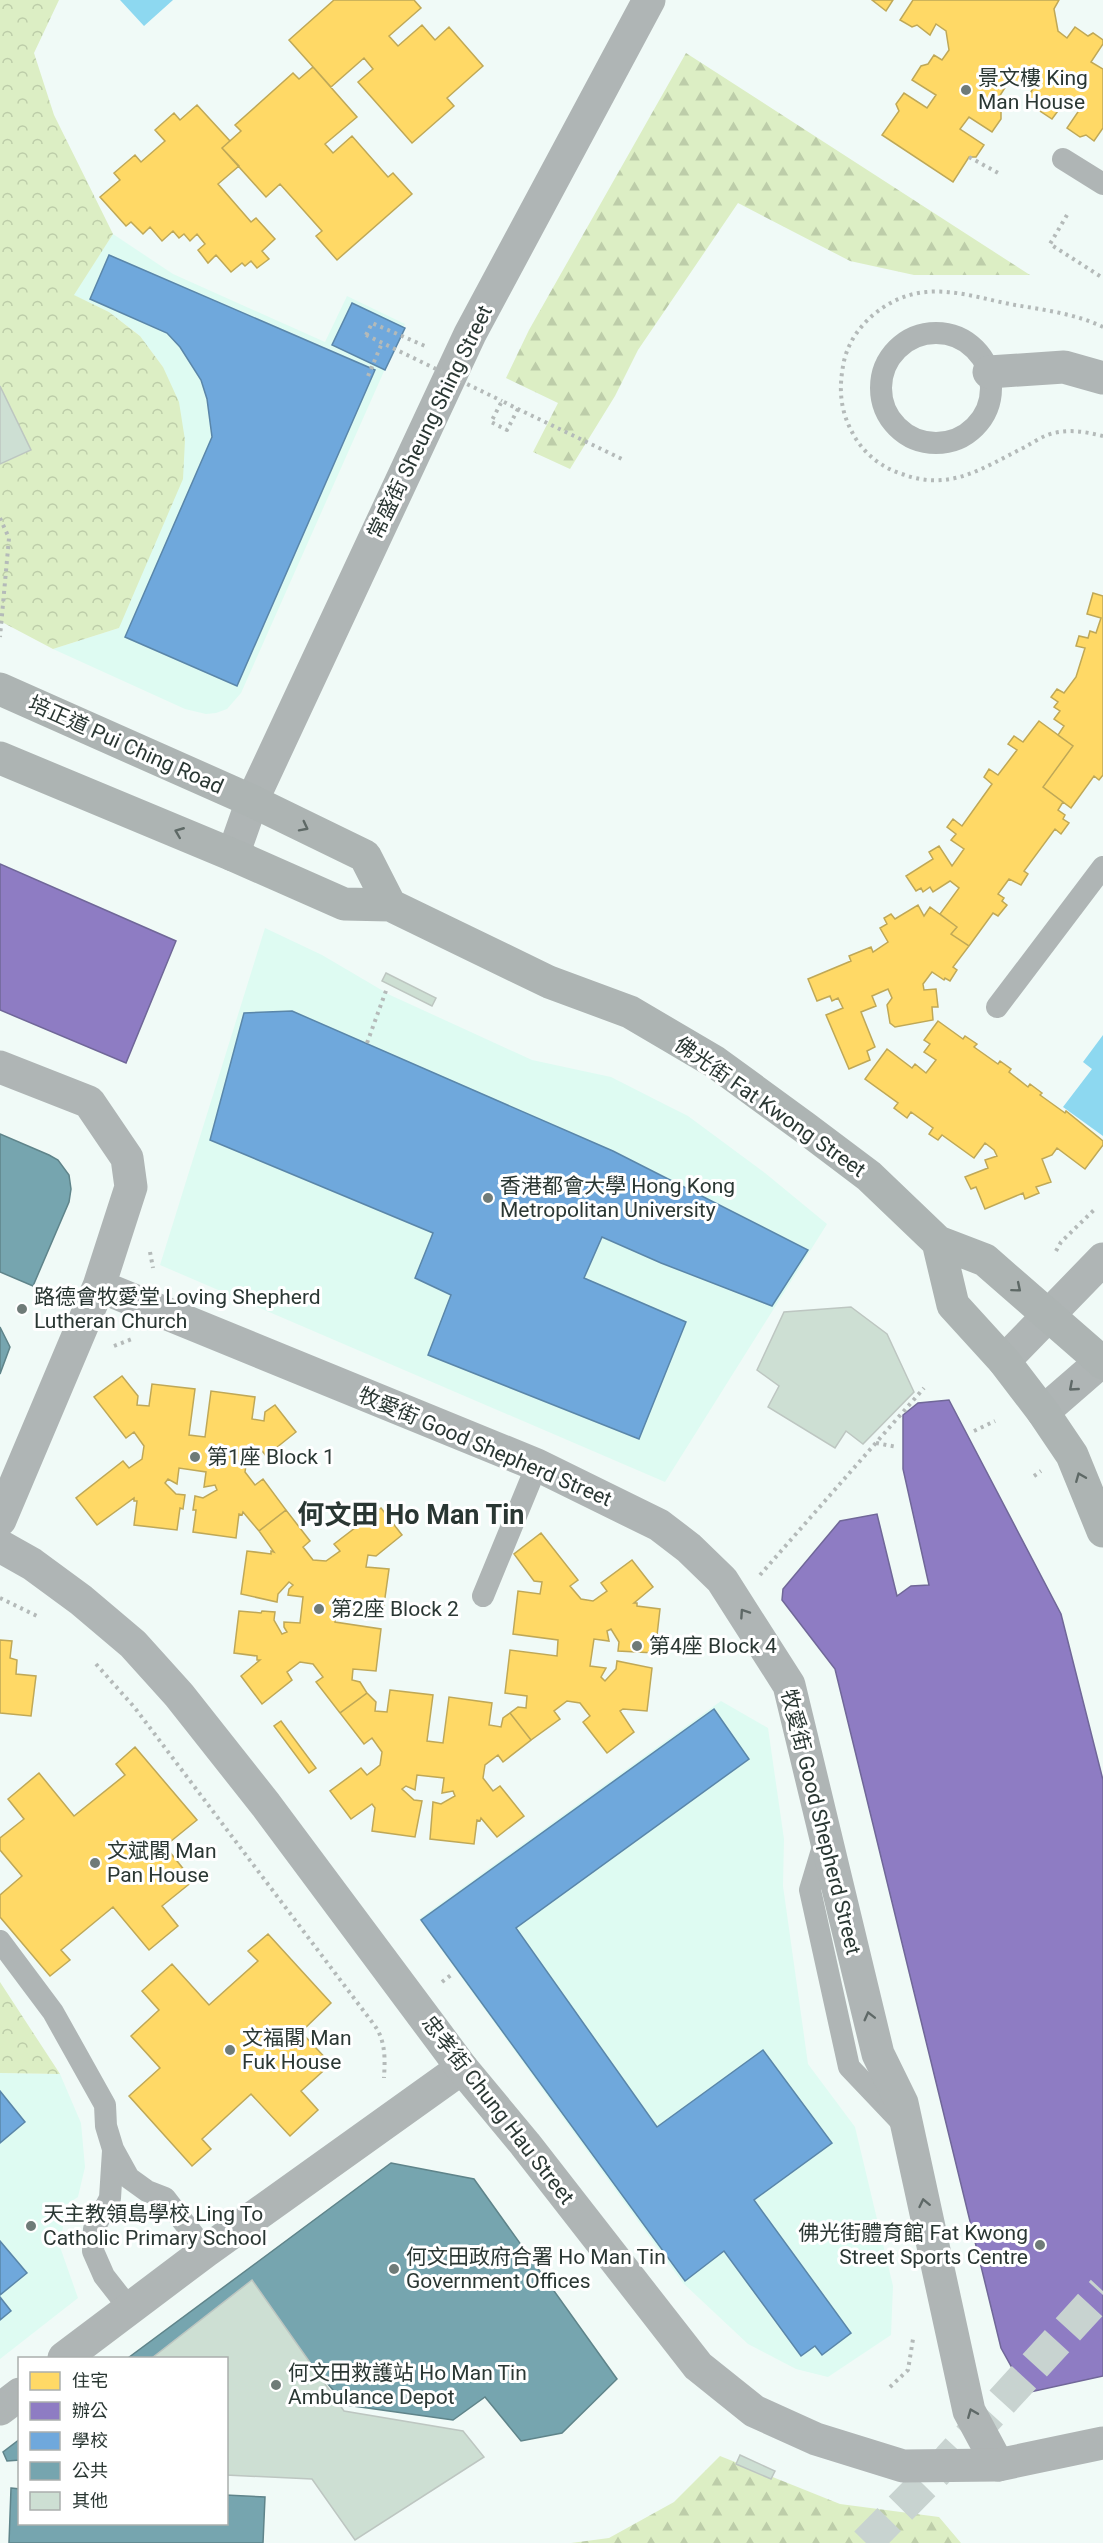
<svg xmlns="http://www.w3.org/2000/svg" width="1103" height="2543" font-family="Roboto,'Noto Sans TC',sans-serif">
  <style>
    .built { fill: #defbf2 }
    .forest { fill: url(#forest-firs) }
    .park { fill: url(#park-crowns) }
    .water { fill: #8dd8f0 }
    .homes { fill: #ffd966; stroke: #bfa857; stroke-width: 1.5 }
    .offices { fill: #8e7cc3; stroke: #706798; stroke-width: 1.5 }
    .schools { fill: #6fa8dc; stroke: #5a86a9; stroke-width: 1.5 }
    .public { fill: #76a5af; stroke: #5f848a; stroke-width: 1.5 }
    .building { fill: #cddfd3; stroke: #bdc6c1; stroke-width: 1.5 }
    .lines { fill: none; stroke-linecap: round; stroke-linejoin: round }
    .trunk-tunnel { stroke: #c8d3d0; stroke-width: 33; stroke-dasharray: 33 16; stroke-linecap: butt }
    .path { stroke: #b4bab9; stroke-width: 4; stroke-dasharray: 3 4.5; stroke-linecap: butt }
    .service { stroke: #afb5b5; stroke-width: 22 }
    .minor { stroke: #afb5b5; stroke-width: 33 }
    .tertiary { stroke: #afb5b5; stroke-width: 33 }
    .secondary { stroke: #adb4b3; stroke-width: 33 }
    .path-bridge { stroke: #b4bab9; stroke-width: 4; stroke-dasharray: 3 4.5; stroke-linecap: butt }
    .oneway { stroke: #5e6966 }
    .oneway2 { stroke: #5f6967 }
    .poi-dot { fill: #6f7b78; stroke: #fff; stroke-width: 2 }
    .labels { text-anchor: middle; stroke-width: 6; stroke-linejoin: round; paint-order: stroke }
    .poi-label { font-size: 21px; fill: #2a3733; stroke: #fff; text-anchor: start }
    .street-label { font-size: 21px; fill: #2a3733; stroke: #fff }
    .district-label { font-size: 27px; font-weight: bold; fill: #2a3733; stroke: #fff }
  </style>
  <defs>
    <pattern id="forest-firs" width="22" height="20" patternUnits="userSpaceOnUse" patternTransform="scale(1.5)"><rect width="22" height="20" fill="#dceec4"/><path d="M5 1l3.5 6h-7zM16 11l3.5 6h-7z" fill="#bdcda9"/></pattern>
    <pattern id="park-crowns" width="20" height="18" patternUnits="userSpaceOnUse" patternTransform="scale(1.5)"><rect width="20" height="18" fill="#dceec4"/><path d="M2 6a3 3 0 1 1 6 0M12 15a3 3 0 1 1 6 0" fill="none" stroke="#bdcda9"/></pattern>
  </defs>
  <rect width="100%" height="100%" fill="#f0faf7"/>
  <!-- built -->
  <path class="built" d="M113,234L173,274L325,342L347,296L405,324L241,693L227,709L216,713L206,714L185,709L53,649L119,628L163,367L139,335L109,312L73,295Z
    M265,928L322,955L390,995L532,1060L611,1077L668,1106L688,1116L765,1173L827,1224L665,1482L160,1265Z
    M721,1701L768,1728L784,1839L783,1886L808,2064L855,2127L893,2286L891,2335L828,2377L796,2369L748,2344L683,2283L419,1919Z
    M0,2073L60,2074L81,2123L85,2167L78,2197L66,2205L60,2247L78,2298L0,2359Z"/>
  <!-- forest -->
  <path class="forest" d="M686,53L1030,275H914L850,261L738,203L638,350L615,396L570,469L533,452L558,403L506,378L529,330Z
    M720,2456L840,2504L939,2517L961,2543H571L609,2538L674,2502Z"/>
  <!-- park -->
  <path class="park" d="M0,0H59L34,53L54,115L113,234L74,295L109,312L140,336L163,367L179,402L185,440L183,479L119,628L53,649L0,621Z
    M0,1982L60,2074L0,2073Z"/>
  <!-- water -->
  <path class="water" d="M120,0H173L144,26Z
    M1103,1035V1136L1063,1107L1092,1069L1083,1062Z"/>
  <!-- homes -->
  <path class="homes" d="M334,0H414L421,8L389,36L398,46L422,25L435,40L449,27L483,66L447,98L454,106L412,143L358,82L373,69L364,58L331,87L289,40Z
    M872,0H893L886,11Z
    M913,0H1059L1054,9L1058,31L1067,38L1075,27L1088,36L1093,33L1103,40V44L1091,62L1103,69V128L1094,141L1086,135L1080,137L1067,128L1080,109L1066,100L1052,119L1040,111V106L1027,98L1034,87L1024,82L1006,86L999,97L1007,102L1001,111V119L992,132L969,117L960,129L984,145L976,157H969L953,182L882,135L899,111L896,104L904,93L927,108L936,95L912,80L921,66L928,64L934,55L942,60L949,50L946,31L936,24L930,35L917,25L912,27L900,20Z
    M313,67L357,117L325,144L333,153L352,136L388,177L393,173L412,194L337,260L316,236L322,231L280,184L266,197L222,148L241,131L235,125L293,73L299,79Z
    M197,105L230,141L222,148L239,166L218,184L251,222L256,218L275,239L262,251L269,259L257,268L251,261L245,266L242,263L231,272L216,255L208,263L198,250L205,244L197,234L190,241L184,234L179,238L173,231L162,241L150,227L143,234L131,222L126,226L100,197L120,180L114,173L135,155L141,162L165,141L155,130L174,113L180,120Z
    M1093,593L1103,596V775L1099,780L1094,776L1071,808L1043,787L1073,746L1058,735L1064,726L1054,719L1060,711L1054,707L1058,702L1051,697L1057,689L1064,693L1076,677L1085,648L1076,646L1079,636L1088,638L1090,631L1096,633L1101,618L1087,614Z
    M1039,721L1073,746L1043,787L1063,802L1058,810L1065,815L1063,819L1069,823L1061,834L1055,829L1024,871L1028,874L1021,885L1009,879L998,894L1004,898L1002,901L1007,905L998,916L993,913L969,946L951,934L957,927L940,914L959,888L950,881L933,892L930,887L923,892L921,888L916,891L906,876L933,859L929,852L939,846L952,866L964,849L951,840L956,834L947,827L953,819L962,826L992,784L984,777L989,769L998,775L1017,750L1008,744L1014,736L1023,742Z
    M918,905L924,916L930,907L957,927L951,934L969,946L953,967L957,970L950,981L945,978L944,980L932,972L923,984L924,990L936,989L938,1007H932L933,1020L895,1027L890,1023L887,1005L892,998L888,989L872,996L876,1006L861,1012L875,1047L867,1051L870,1060L849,1069L826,1015L843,1008L838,998L832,1001L830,996L817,1001L808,979L851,961L849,956L871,947L873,952L888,942L880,928L887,924L884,918L891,914L895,919Z
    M938,1021L963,1039L965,1036L977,1044L974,1047L998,1064L1000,1061L1011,1069L1009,1072L1028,1087L1030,1084L1042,1093L1040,1095L1065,1113L1066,1111L1103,1141V1145L1085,1169L1057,1148L1052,1155L1042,1159L1051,1182L1036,1187L1039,1193L1025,1199L1023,1193L985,1209L976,1187L971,1189L965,1177L988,1168L985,1160L997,1156L994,1150L985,1143L974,1158L942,1135L938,1140L929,1134L933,1128L911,1112L907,1118L894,1108L898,1103L865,1079L887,1049L912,1068L915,1064L926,1073L936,1060L924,1052L930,1044L924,1040Z
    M122,1376L138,1396L137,1405L149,1406L152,1384L195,1389L189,1435L205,1437L211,1391L255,1397L252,1419L264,1421L265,1412L275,1405L296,1432L266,1456L260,1448L247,1459L245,1472L255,1485L263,1479L286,1510L259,1531L243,1512L242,1515L239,1514L236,1538L193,1532L196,1510H193L195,1496L203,1498L217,1490L215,1485L204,1487L206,1472L179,1468L177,1484L168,1479L165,1483L176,1494L185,1495L183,1509L180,1508L177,1530L134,1525L137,1501H134V1498L97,1525L76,1498L123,1461L129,1468L142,1459L144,1446L134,1432L126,1438L94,1397Z
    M381,1508L402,1535L376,1556L368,1555L366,1567L389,1569L383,1612L337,1607L335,1622L381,1629L376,1671L353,1669L352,1680L360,1682L367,1693L340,1713L316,1682L323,1677L313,1664L300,1662L287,1672L292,1680L262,1704L241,1676L260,1660H257V1656L234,1653L239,1611L261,1613L262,1611L275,1612L274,1620L282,1634L287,1632L284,1627V1622L300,1623L303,1597L288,1595L289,1589L293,1585L289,1582L278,1594L277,1602L241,1594L247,1551L271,1554V1551L274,1552L259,1531L286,1510L310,1541L303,1547L313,1560L326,1561L340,1551L334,1544Z
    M541,1533L578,1580L570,1586L581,1599L593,1601L607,1591L601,1583L632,1560L653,1587L634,1603H637V1606L660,1609L655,1653L618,1651L619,1642L611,1629L607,1631L609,1641L594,1639L590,1666L606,1668L601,1677L605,1681L616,1669L617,1661L652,1668L647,1711L623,1709L620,1711L634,1732L607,1753L583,1722L590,1716L580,1703L567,1701L554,1711L560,1719L531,1740L510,1713L518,1707L526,1708L527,1696L505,1693L510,1650L557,1656L558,1640L513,1634L518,1591L540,1594L542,1582L534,1581L514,1554Z
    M0,1640L12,1641L10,1658L17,1660L16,1674L36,1676L31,1716L0,1713Z
    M390,1690L433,1695L427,1741L443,1743L449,1697L492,1703L489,1725L501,1727L503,1718L510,1713L531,1740L503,1762L498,1755L485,1765L483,1778L493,1791L500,1786L524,1816L497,1837L481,1818L480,1821L477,1820L474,1844L430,1839L433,1802L441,1804L455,1796L453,1791L442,1793L444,1778L417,1775L415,1790L406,1786L402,1789L414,1800L422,1801L415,1837L372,1831L375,1808L372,1804L351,1819L330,1791L361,1768L367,1775L380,1765L382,1752L372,1738L364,1744L340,1713L367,1693L376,1702L375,1711L387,1712Z
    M281,1721L316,1768L309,1773L274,1726Z
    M135,1747L197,1820L165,1846L193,1881L162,1906L178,1926L149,1950L113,1907L61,1950L70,1960L50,1976L0,1917V1895L22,1876L0,1850V1838L24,1819L8,1799L39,1773L74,1816L125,1775L116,1764Z
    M268,1934L331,2003L301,2032L331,2064L301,2091L318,2110L290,2136L251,2094L202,2139L211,2149L192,2166L129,2096L160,2068L131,2036L159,2010L142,1991L172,1964L209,2005L258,1961L248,1951Z"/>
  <!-- offices -->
  <path class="offices" d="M0,864L176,941L126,1063L0,1010Z
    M949,1400L1061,1614L1103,1780V2376L1026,2393L1001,2348L835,1669L782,1600L783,1589L840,1521L877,1514L897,1596L911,1586L929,1585L903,1469V1415L918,1403Z"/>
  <!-- schools -->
  <path class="schools" d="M109,255L375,370L237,686L125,637L212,437L207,399L201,380L180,347L167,333L90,299Z
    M352,303L405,328L385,370L332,345Z
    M292,1011L613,1151L808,1250L772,1306L661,1263L602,1237L584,1278L686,1322L639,1439L428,1355L451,1295L415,1278L433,1233L210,1140L244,1013Z
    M714,1709L749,1759L516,1928L657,2127L763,2050L832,2143L754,2200L851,2333L822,2355L815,2346L801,2356L724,2251L685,2281L421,1920Z
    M0,2091L25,2122L0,2143Z
    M0,2241L27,2273L0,2295Z
    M0,2297L11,2311L0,2320Z"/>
  <!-- public -->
  <path class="public" d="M0,1134L49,1155L58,1160L69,1175L71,1189L69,1202L33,1286L0,1272Z
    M0,1327L10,1347L0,1374Z
    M391,2163L474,2179L617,2379L562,2433L521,2441L485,2397L453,2420L346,2405L314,2368L226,2430V2358H128Z
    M20,2439V2460L7,2461L3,2452Z
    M11,2488L20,2489V2524H226V2495L265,2497L263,2543H9Z"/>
  <!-- building -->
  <path class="building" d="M0,386L31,450L0,464Z
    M386,973L436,998L432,1006L382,981Z
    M851,1307L887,1334L914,1392L863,1444L846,1431L835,1448L768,1407L779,1386L757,1370L784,1312Z
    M252,2280L344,2411L463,2431L484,2457L355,2540L312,2479L226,2475V2358H152Z
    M740,2455L775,2471L771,2479L736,2464Z"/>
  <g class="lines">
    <!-- trunk-tunnel -->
    <path class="trunk-tunnel" d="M866,2543L949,2459L1103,2291"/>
    <!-- path -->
    <path class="path" d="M969,157L1000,174
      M1067,215L1050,244L1103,278
      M1103,327C1076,314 1045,310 1015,305C987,300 955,289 926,292C889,295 852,325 844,361C838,390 840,413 856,439C867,456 883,468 902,474C951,492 982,468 1025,447C1034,442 1044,435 1054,433C1071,429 1086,432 1103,436
      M366,335L372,323L425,346
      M368,376L382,343
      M518,409L507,430L491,422L502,401L518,409L624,460
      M0,518L9,538L0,637
      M367,1043L387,988
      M1056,1251L1061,1242L1096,1208
      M150,1252L153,1268
      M114,1346L132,1339
      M974,1431L995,1421
      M876,1443L897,1447
      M1034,1476L1041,1471
      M760,1575L924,1388
      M0,1598L37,1616
      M96,1664L135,1708L375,2026C386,2042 385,2060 384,2078
      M442,1982L451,1975
      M890,2387L908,2370L913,2339"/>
    <!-- service -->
    <path class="service" d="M1063,159L1103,184
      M881 388a55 55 0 1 1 110 0a55 55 0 1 1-110 0Z
      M997,1007L1103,867
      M483,1596L537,1465
      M825,1840L810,1890L849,2067L905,2126
      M0,1941L53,2012L105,2105L106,2126L113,2149L129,2178L147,2191L165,2198L206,2251
      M113,2151L110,2198L94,2229L93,2251L104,2276L129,2308"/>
    <!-- minor -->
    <path class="minor" d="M989,372L1064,367L1103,378
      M0,1067L89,1102L127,1158L131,1187L99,1286L0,1520
      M99,1286L537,1465L659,1525L689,1548L722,1580L789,1685L878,2054L902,2103L969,2411L998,2465
      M1004,1361L1103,1259
      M1043,1412L1103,1360
      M64,2358L206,2251L462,2068
      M0,2409L20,2394"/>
    <!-- tertiary -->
    <path class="tertiary" d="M233,855L252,801L470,334L649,0
      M0,1546L32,1564L81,1600L133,1644L179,1695L266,1805L462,2068L525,2144L698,2366L754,2411L816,2439L903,2466L998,2465L1103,2443"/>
    <!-- secondary -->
    <path class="secondary" d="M0,689L252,801L365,856L390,905
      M0,758L233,855L344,904L390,905L549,982L630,1012L715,1062L804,1127L869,1176L938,1242L985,1260L1103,1363
      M938,1242L953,1305L1004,1361L1043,1412L1072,1455L1103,1531"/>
    <!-- path-bridge -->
    <path class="path-bridge" d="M366,335L502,401"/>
  </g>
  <!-- one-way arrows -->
  <defs><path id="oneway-chevron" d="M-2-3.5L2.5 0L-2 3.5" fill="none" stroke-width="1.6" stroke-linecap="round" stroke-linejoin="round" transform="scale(1.5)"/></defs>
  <g class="oneway">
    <use href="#oneway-chevron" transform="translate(304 827) rotate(27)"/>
    <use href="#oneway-chevron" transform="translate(179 832) rotate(-158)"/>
    <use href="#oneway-chevron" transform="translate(1017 1288) rotate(40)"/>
    <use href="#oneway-chevron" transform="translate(1080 1477) rotate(-112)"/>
  </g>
  <g class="oneway2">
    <use href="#oneway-chevron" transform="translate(1073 1387) rotate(139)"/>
    <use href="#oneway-chevron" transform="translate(744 1613) rotate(-124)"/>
    <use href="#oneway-chevron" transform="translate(869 2016) rotate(-104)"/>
    <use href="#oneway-chevron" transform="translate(924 2203) rotate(-102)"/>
    <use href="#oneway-chevron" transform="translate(972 2413) rotate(-112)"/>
  </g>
  <!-- markers -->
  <g class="poi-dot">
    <circle cx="966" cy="90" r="6"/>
    <circle cx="488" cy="1198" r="6"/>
    <circle cx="22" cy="1309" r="6"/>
    <circle cx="195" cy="1457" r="6"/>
    <circle cx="319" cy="1609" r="6"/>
    <circle cx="637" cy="1646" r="6"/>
    <circle cx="95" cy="1863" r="6"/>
    <circle cx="230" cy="2050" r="6"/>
    <circle cx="31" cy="2226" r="6"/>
    <circle cx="1040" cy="2245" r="6"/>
    <circle cx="394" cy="2269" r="6"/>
    <circle cx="276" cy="2385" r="6"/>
  </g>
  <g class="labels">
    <!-- poi labels -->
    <g class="poi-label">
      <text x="978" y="85">景文樓 King<tspan x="978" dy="24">Man House</tspan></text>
      <text x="500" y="1193">香港都會大學 Hong Kong<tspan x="500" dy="24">Metropolitan University</tspan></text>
      <text x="34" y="1304">路德會牧愛堂 Loving Shepherd<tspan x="34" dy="24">Lutheran Church</tspan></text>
      <text x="207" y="1464">第1座 Block 1</text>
      <text x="331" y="1616">第2座 Block 2</text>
      <text x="649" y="1653">第4座 Block 4</text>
      <text x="107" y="1858">文斌閣 Man<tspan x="107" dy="24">Pan House</tspan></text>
      <text x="242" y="2045">文福閣 Man<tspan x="242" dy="24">Fuk House</tspan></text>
      <text x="43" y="2221">天主教領島學校 Ling To<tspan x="43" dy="24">Catholic Primary School</tspan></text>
      <text x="1028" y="2240" text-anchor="end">佛光街體育館 Fat Kwong<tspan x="1028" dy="24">Street Sports Centre</tspan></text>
      <text x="406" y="2264">何文田政府合署 Ho Man Tin<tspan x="406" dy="24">Government Offices</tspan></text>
      <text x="288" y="2380">何文田救護站 Ho Man Tin<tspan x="288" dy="24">Ambulance Depot</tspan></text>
    </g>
    <!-- street labels -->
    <g class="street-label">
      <text transform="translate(430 422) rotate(-64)" y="7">常盛街 Sheung Shing Street</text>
      <text transform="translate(126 745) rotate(24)" y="7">培正道 Pui Ching Road</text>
      <text transform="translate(770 1107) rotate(35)" y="7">佛光街 Fat Kwong Street</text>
      <text transform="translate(485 1447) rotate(23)" y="7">牧愛街 Good Shepherd Street</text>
      <text transform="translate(821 1822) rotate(76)" y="7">牧愛街 Good Shepherd Street</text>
      <text transform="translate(498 2110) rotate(52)" y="7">忠孝街 Chung Hau Street</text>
    </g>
    <!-- district labels -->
    <g class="district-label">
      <text x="411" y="1524">何文田 Ho Man Tin</text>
    </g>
  </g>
  <!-- legend -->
  <rect x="18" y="2357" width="210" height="168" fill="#ffffff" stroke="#aaafad" stroke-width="1.5"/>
  <rect x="30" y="2372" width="30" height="18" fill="#ffd966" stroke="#aaafad" stroke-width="1.5"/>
  <text x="72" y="2387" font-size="18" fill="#2a3733">住宅</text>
  <rect x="30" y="2402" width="30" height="18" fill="#8e7cc3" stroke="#aaafad" stroke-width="1.5"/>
  <text x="72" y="2417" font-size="18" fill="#2a3733">辦公</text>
  <rect x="30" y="2432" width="30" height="18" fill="#6fa8dc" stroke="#aaafad" stroke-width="1.5"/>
  <text x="72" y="2447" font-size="18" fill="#2a3733">學校</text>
  <rect x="30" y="2462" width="30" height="18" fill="#76a5af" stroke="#aaafad" stroke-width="1.5"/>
  <text x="72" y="2477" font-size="18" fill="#2a3733">公共</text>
  <rect x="30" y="2492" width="30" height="18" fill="#cddfd3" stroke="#aaafad" stroke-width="1.5"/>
  <text x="72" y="2507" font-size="18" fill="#2a3733">其他</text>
</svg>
